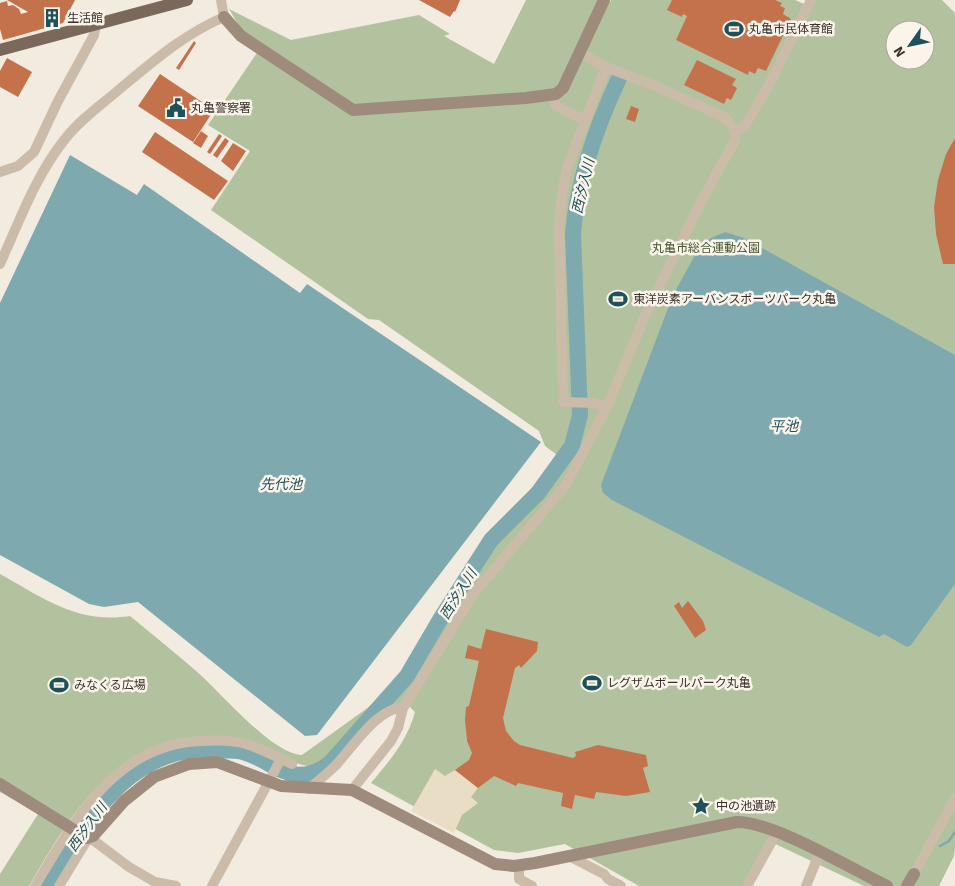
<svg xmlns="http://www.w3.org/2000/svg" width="955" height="886" font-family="'Source Sans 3','Noto Sans JP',sans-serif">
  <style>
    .green { fill: #b3c29e; fill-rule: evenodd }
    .plaza { fill: #eaddc6 }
    .water { fill: #7ea9af }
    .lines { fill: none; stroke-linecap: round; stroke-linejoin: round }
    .stream { stroke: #7ea9af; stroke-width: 2.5 }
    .river { stroke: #7ea9af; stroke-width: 16 }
    .building { fill: #c4724b }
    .street { stroke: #cbbcaa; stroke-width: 10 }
    .secondary { stroke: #9e8b7c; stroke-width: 12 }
    .primary { stroke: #7a685b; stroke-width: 12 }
    .labels { text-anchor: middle; stroke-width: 5; stroke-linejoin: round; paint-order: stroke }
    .poi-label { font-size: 12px; fill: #382f2a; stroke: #faf4eb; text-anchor: start }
    .park-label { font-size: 12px; fill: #44562e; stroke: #faf4eb }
    .water-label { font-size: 14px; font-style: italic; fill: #1f515a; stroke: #faf4eb }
  </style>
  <rect width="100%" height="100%" fill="#f2ebdf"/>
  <!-- green -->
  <path class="green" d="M526,0H607L610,2L611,0H795L811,7L815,0H942L955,13V847L954,856L939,886H864L769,841L743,886H639L565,844L518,853L494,850L371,783C390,760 407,741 415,712L409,706L383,717L333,772C317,768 301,765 285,760C267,754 247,742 228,739C220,737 210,739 202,739C112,740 69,818 29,886H0V874L38,814L0,792V574C44,598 76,624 130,616C152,634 174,652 195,670C220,691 271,754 302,755L405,681L496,542L511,526L560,457L545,446L539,431L379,320L368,319L211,210L250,151L208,125L263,44L242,31L229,9L291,40L419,15L450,34L444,36L494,64ZM895,30H925V60H895Z"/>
  <!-- plaza -->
  <path class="plaza" d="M435,769L445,776L455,770L478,788L471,797L478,803L462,815L454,833L411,811Z"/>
  <!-- water -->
  <path class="water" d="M70,155L137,195L144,184L300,293L307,284L541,442L317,735L305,736L138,602L104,607L89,604L0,555V303Z
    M725,232L744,238L955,355V584L911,645L907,647L884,634L879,637L612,500L603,493L601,485L673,295L694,257L703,245L711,238Z"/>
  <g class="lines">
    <!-- stream -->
    <path class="stream" d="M940,846L949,841L955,832"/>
    <!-- river -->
    <path class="river" d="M47,886C86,820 132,741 220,750C228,751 236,750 243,752C276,762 294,791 330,763L407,676L441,618L491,540L538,493L572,446L580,415L573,234C577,180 597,125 620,76"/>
  </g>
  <!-- building -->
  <path class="building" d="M7,0H75L63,23L3,40L0,29V3L7,1L8,6L13,5L19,9L21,14L28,12Z
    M419,0H460L455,12L454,11L450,17Z
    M672,0H775L782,3L780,6L785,8L783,14L791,19L766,71L758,68L755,74L749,71L748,75L676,40L687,16L683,14L682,17L667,10Z
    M194,41L196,43L179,70L176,68Z
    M7,58L32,72L18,97L0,87V71Z
    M697,60L736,79L732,85L737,88L731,100L727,98L724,104L684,85Z
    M160,74L214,110L193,142L138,106Z
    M631,106L639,109L635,122L626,119Z
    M201,131L208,136L201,148L193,143Z
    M155,132L228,181L214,200L142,152Z
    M219,134L222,136L210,154L207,152Z
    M225,138L229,141L217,158L213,155Z
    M955,138V264H943L936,234L934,207L938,180L946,154Z
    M233,143L246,151L233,171L221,161Z
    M688,601L703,621L706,630L695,638L674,606L679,602L682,608Z
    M486,629L538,642L537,651L521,668L519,665L515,668L503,718L506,731L514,741L520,745L573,758L576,756L575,752L598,745L646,755L648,766L643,768L650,792L626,796L596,792L594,799L575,795L572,809L561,806L563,793L518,783L516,786L494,776L478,788L455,770L469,760L472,753L467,741L465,720L466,707L469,706L479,661L465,658L468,645L481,649Z"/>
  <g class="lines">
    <!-- street -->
    <path class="street" d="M606,67L576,144L566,172L561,202L559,227L563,402L594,403L607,407
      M552,94L556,106L584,120
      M735,131L744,127L767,89L811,0
      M0,172L18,166L34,152L58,101L94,35L96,24
      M0,264C19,222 36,175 65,139C79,121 98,107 115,93C150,64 182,35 224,17L221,0
      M309,789C318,781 328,773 336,765C352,748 379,706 403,708
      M352,790L391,741L398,728L403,708L474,593L565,486L607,407L644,318L700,204L735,140L734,130L726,118L658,87L606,67L580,53
      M569,856L604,874L608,879L621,886
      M519,866V879L532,886
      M914,874L955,798
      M35,886C74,821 115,744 201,741C216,740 232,740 246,744C262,749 277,757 292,764
      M59,886L89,837L129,867L155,882L176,886
      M212,886L281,759
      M747,886L777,832
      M806,886L820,852"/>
    <!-- secondary -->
    <path class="secondary" d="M224,17L241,36L353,110L526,98L556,94L563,88L604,0
      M0,784L87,838L93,836L124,801L154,777L189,764L217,762L281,786L352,790L495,864L514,866L535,863L737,822C774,822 850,868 887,886
      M907,886L914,874"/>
    <!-- primary -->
    <path class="primary" d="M0,50L187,0"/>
  </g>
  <!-- icons -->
  <defs>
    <g id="building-bare" transform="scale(1.5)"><path d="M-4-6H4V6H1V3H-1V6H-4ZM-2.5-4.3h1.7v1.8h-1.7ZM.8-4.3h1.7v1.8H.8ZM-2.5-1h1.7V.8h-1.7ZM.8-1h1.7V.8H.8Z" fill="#1f515a" stroke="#faf4eb" stroke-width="2.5" paint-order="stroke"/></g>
    <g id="stadium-bare" transform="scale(1.5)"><path d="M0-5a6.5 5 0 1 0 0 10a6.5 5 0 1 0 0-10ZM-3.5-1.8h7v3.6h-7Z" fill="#1f515a" stroke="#faf4eb" stroke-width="2.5" paint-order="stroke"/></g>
    <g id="civic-bare" transform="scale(1.5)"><path d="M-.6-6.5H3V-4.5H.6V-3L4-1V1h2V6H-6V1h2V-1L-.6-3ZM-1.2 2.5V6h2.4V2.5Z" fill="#1f515a" stroke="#faf4eb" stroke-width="2.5" paint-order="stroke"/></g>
    <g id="sight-bare" transform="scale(1.5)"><path d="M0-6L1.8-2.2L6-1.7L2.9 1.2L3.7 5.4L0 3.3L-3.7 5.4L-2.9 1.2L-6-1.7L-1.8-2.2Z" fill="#1f515a" stroke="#faf4eb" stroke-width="2.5" paint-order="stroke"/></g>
  </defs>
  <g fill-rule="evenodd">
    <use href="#building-bare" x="52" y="18"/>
    <use href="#stadium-bare" x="734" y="29"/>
    <use href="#civic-bare" x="176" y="108"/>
    <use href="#stadium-bare" x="618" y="299"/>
    <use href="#stadium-bare" x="592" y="683"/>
    <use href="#stadium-bare" x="59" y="685"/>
    <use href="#sight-bare" x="701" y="806"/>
  </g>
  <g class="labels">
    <!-- poi labels -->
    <g class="poi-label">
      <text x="67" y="22">生活館</text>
      <text x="749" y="33">丸亀市民体育館</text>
      <text x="191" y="112">丸亀警察署</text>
      <text x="633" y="303">東洋炭素アーバンスポーツパーク丸亀</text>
      <text x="607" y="687">レグザムボールパーク丸亀</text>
      <text x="74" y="689">みなくる広場</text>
      <text x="716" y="810">中の池遺跡</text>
    </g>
    <!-- park labels -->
    <g class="park-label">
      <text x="706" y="252">丸亀市総合運動公園</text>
    </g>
    <!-- water labels -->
    <g class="water-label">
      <text transform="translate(583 186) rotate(-77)" y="5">西汐入川</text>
      <text x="784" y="431">平池</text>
      <text x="281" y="489">先代池</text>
      <text transform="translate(458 594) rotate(-58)" y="5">西汐入川</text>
      <text transform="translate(87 827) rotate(-54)" y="5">西汐入川</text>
    </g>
  </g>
  <!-- north arrow -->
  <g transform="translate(910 45) rotate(237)"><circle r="24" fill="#faf4eb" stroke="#aca59e"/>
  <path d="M0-4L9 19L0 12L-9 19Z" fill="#1f515a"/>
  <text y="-8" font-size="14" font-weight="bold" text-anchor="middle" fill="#382f2a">N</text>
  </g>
</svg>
